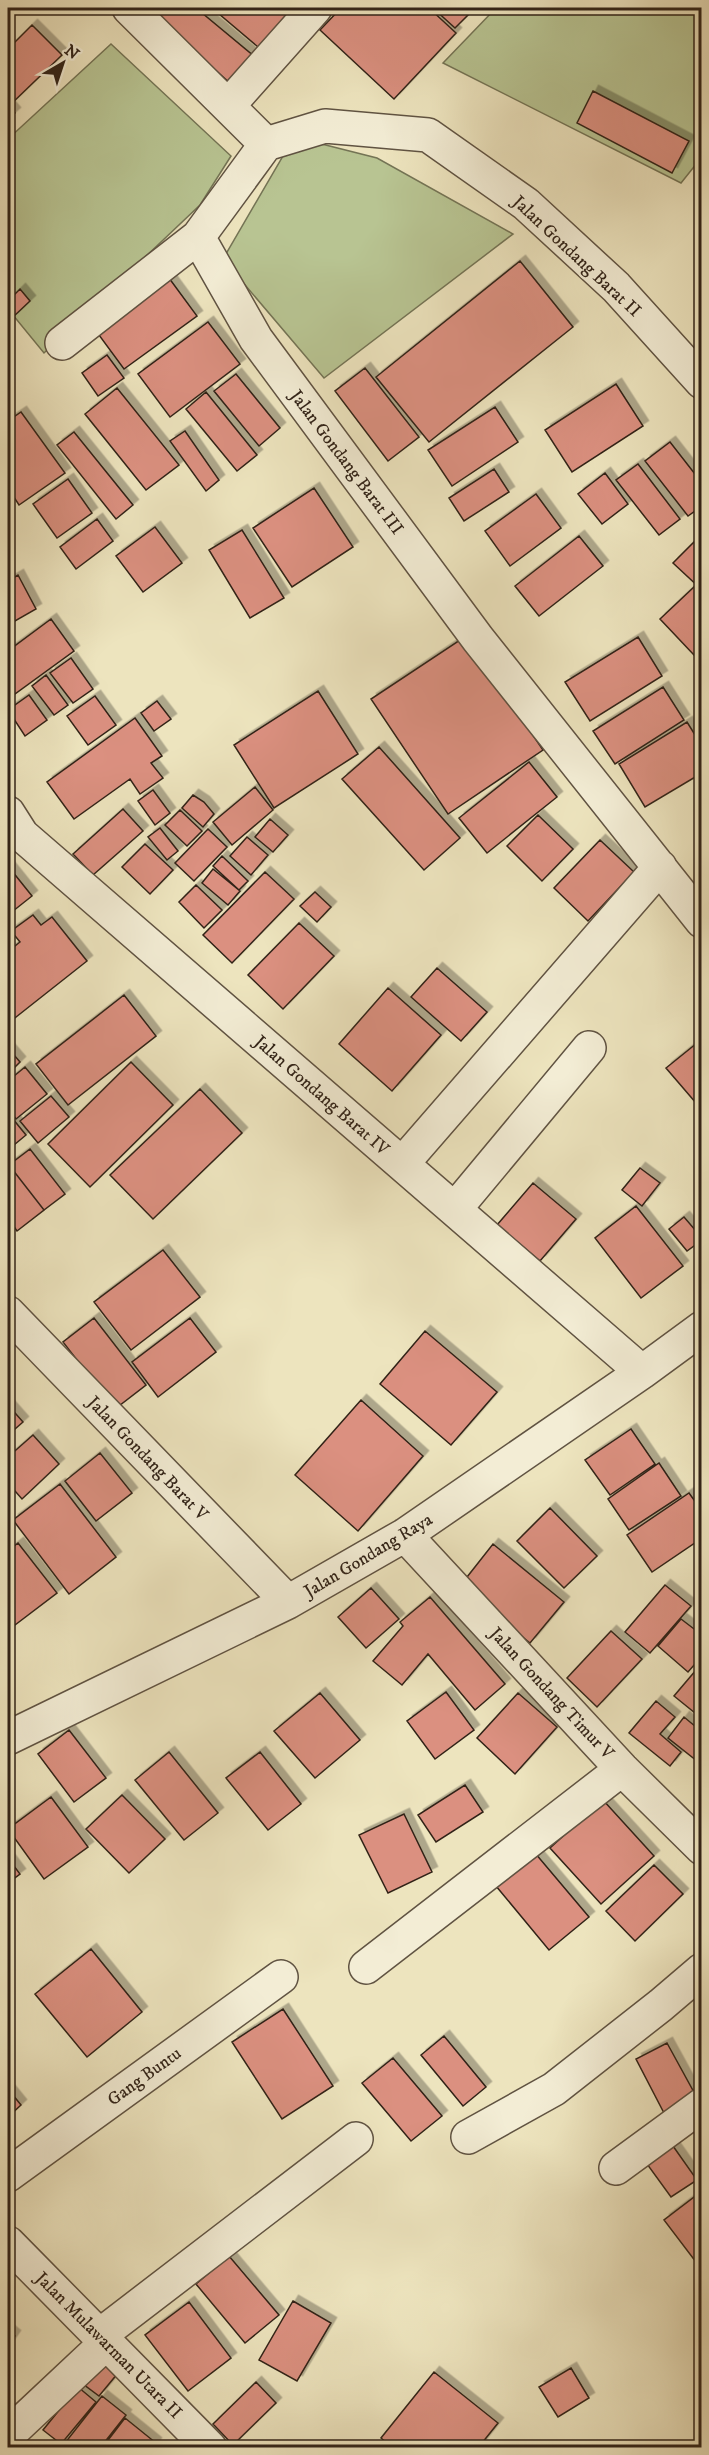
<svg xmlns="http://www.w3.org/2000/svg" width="709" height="2455" font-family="'IM FELL DW Pica',serif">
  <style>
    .green { fill: #b8c492; stroke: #747455; stroke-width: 1.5 }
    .building { fill: #db9080; stroke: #312318; stroke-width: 1.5; filter: url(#shadow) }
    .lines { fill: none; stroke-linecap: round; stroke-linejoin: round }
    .minor-casing { stroke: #605342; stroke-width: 36 }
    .minor { stroke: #f3edd5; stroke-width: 33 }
    .labels { text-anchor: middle; stroke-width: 4.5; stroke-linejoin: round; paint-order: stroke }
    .street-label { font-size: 18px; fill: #312318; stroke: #f3edd5 }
  </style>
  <defs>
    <filter id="shadow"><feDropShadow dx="5.5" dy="-5.5" stdDeviation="0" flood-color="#0004"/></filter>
  </defs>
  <rect width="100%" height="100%" fill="#ede4be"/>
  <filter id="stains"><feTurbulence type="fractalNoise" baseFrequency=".00333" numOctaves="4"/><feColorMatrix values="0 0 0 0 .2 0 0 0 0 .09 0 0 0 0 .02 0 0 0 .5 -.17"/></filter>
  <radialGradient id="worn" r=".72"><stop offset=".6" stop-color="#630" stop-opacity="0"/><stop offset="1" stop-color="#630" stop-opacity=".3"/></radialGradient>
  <!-- green -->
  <path class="green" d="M496,8H701V158L681,183L443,63Z
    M111,44L231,156L200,205L44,353L8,309V139Z
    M294,137L377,158L513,234L324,378L223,259Z"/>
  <!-- building -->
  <path class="building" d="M153,8H196L261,62L238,90L149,12Z
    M212,8H302L264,52Z
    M341,8H429L456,33L394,99L320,30Z
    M433,8H475L455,28Z
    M32,25L62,55L9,106L15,113L8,119V49Z
    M593,91L689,141L672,173L577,123Z
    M520,261L573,327L429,442L376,377Z
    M169,278L197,316L124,369L96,331Z
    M20,289L30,301L12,318L8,313V301Z
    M208,322L240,364L170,417L138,374Z
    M107,355L124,378L98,396L82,373Z
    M365,368L419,437L388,461L335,391Z
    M236,374L280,428L259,446L214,391Z
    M616,384L643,426L572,472L545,430Z
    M117,388L179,465L146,490L85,414Z
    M206,392L257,455L237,471L186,409Z
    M495,407L518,442L452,486L428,450Z
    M21,412L65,473L19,505L8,488V421Z
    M185,431L219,480L206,491L170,441Z
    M74,432L133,505L116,519L57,445Z
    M670,442L702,483V506L688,516L645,461Z
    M638,464L680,519L659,535L616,480Z
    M494,469L509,492L464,521L449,498Z
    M605,473L628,504L602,524L578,494Z
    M68,479L92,513L57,538L33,504Z
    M314,488L353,547L292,587L253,528Z
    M536,494L561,528L510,566L485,531Z
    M97,519L113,541L76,569L60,547Z
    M155,527L182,563L143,592L116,556Z
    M242,530L284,598L250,618L209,550Z
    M702,534V590L673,563Z
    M579,536L603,566L539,616L515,586Z
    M18,575L36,609L8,625V581Z
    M695,586L702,593V649L694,655L660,619Z
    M51,619L74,651L8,699V651Z
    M466,636L543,750L448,814L371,699Z
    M638,637L662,676L590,721L565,682Z
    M71,658L93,689L73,703L50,673Z
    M46,675L68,705L54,715L32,686Z
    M663,687L684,720L615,764L593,731Z
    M318,691L358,754L274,808L234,745Z
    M29,695L47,720L25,736L8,710Z
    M95,696L116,725L88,745L67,716Z
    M157,701L171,719L154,731L141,713Z
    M135,718L162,756L151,763L163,778L140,794L130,779L74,819L47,782Z
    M687,722L702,746V773L645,807L619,764Z
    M379,747L460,838L424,870L342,779Z
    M529,762L557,797L487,853L459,818Z
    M255,787L273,810L232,845L213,822Z
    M153,790L170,813L155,825L138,801Z
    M193,795L204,802L214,814L203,827L182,808Z
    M123,809L143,831L93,875L73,854Z
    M180,810L202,831L187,846L165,825Z
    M538,815L573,849L542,881L507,846Z
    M270,819L288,835L273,852L255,837Z
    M160,828L178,851L167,860L148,837Z
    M208,829L227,847L194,881L175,863Z
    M247,837L268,855L251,875L230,856Z
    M600,840L634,872L588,921L554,888Z
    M145,844L173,870L150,894L122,867Z
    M222,856L248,881L239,890L213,866Z
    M8,866L32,896L8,915Z
    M213,869L240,891L228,905L202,883Z
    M265,872L294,899L232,963L203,935Z
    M196,885L222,910L204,928L179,902Z
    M315,892L331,907L317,922L300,906Z
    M33,915L41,925L52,917L87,961L11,1021L8,1017V947L10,950L20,942L11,931Z
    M299,923L334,956L283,1009L248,975Z
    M437,968L487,1012L461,1041L411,997Z
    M388,988L441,1035L392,1091L339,1044Z
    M124,995L156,1036L68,1105L36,1064Z
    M702,1039V1110L666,1068Z
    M8,1048L20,1062L8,1074Z
    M131,1062L173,1105L90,1187L48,1144Z
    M25,1067L47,1094L16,1119L8,1108V1081Z
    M200,1089L242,1133L153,1219L110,1175Z
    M51,1096L69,1117L38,1143L20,1121Z
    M8,1113L26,1135L8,1150Z
    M30,1149L65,1194L44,1210L9,1165Z
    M9,1165L44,1210L17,1231L8,1218Z
    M640,1168L660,1183L642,1206L622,1190Z
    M533,1183L576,1219L540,1261L497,1225Z
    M636,1206L683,1266L641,1298L595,1238Z
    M684,1217L702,1238V1240L687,1251L669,1229Z
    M163,1250L200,1297L131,1350L94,1302Z
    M94,1318L146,1385L115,1409L63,1342Z
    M190,1318L216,1352L158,1397L132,1362Z
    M425,1331L497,1392L451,1445L380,1384Z
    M361,1400L423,1456L358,1531L295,1475Z
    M8,1405L23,1422L8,1435Z
    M631,1429L655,1464L610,1495L585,1460Z
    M33,1435L59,1464L22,1499L8,1483V1457Z
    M100,1453L132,1493L96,1521L65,1481Z
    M659,1463L681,1496L629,1530L608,1499Z
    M60,1484L116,1557L69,1594L13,1520Z
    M689,1493L702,1511V1538L652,1572L627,1535Z
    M550,1508L597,1556L564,1588L517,1541Z
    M18,1543L57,1593L15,1625L8,1615V1551Z
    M493,1544L564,1602L530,1643L460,1586Z
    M665,1585L691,1606L650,1653L625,1632Z
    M371,1588L399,1619L366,1648L338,1617Z
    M430,1597L505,1684L475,1710L428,1654L402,1685L373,1661L403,1626L400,1622Z
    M681,1619L702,1635V1656L688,1672L658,1646Z
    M611,1631L642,1659L597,1707L567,1678Z
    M702,1663V1715L700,1717L674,1696Z
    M446,1692L474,1730L435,1759L407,1721Z
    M320,1693L360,1740L315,1778L274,1731Z
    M518,1693L557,1727L515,1774L477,1738Z
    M656,1701L675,1717L660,1734L681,1752L670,1766L629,1733Z
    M684,1717L702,1732V1755L697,1761L668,1738Z
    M69,1730L106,1778L74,1802L38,1754Z
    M169,1752L218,1813L184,1840L135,1780Z
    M260,1752L301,1804L268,1830L226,1778Z
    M465,1785L483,1812L436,1842L418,1815Z
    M122,1795L165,1839L129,1873L86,1829Z
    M51,1797L88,1847L44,1879L8,1829Z
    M603,1800L654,1856L601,1904L550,1848Z
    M404,1814L432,1872L388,1893L359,1835Z
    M535,1853L589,1917L549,1950L496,1886Z
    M8,1858L20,1874L8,1883Z
    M654,1865L683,1894L635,1941L606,1911Z
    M91,1949L142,2012L87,2057L35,1994Z
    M283,2009L333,2086L282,2119L232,2042Z
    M444,2036L486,2087L463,2106L421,2055Z
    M667,2043L696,2096L664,2113L636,2059Z
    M393,2058L442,2116L411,2141L362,2083Z
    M8,2089L21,2105L8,2117Z
    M673,2146L697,2180L671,2197L647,2164Z
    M702,2191V2264L699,2266L664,2220Z
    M229,2256L279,2315L245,2343L196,2284Z
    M293,2301L331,2323L297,2381L259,2360Z
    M189,2302L231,2358L188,2391L145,2335Z
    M8,2330L15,2336L8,2346Z
    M102,2360L118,2373L99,2396L83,2384Z
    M571,2368L589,2398L558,2417L539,2387Z
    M434,2372L498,2423L478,2448H393L381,2438Z
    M256,2382L276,2403L233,2445L213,2424Z
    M78,2387L96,2402L61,2444L43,2430Z
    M102,2396L126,2415L100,2448H61Z
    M125,2418L156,2443L152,2448H102Z"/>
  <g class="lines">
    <!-- minor casing -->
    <g class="minor-casing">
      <path id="minor" d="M129,8L266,144
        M228,106L315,8
        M266,144L198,237L256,339L478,639L702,921
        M266,144L325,126L428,135L526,204L616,287L702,382
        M62,343L198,237
        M8,813L22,835L642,1372
        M402,1164L660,867
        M455,1209L589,1048
        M8,1313L288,1602
        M405,1535L622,1769L702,1848
        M8,1738L288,1602L405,1535L642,1372L702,1328
        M366,1967L622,1769
        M468,2137L554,2089L661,2005L702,1970
        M616,2168L702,2105
        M8,2175L281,1977
        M8,2243L210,2448
        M99,2336L356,2139
        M8,2435L106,2343"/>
    </g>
    <!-- minor -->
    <use href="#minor" class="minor"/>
  </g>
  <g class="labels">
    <!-- street labels -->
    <g class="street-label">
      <text transform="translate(577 256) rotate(43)" y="6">Jalan Gondang Barat II</text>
      <text transform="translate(347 462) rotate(53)" y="6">Jalan Gondang Barat III</text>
      <text transform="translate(322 1095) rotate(41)" y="6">Jalan Gondang Barat IV</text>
      <text transform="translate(148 1458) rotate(46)" y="6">Jalan Gondang Barat V</text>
      <text transform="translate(368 1555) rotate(-31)" y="6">Jalan Gondang Raya</text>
      <text transform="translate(552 1693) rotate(47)" y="6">Jalan Gondang Timur V</text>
      <text transform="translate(144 2076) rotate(-36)" y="6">Gang Buntu</text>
      <text transform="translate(109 2345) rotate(45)" y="6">Jalan Mulawarman Utara II</text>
    </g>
  </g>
  <!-- margin -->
  <rect width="709" height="2455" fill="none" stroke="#ede4be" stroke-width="30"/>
  <rect x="9" y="9" width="691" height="2437" fill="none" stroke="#312318" stroke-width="3"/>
  <rect x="15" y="15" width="679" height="2425" fill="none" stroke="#312318" stroke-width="1.5"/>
  <!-- north arrow -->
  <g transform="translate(63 63) rotate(39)" stroke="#f3edd5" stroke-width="4.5" paint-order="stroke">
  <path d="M0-4.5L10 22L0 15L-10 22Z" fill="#312318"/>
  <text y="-9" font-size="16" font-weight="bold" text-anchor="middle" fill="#312318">N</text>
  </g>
  <rect width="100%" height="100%" filter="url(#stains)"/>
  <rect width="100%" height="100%" fill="url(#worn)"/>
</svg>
